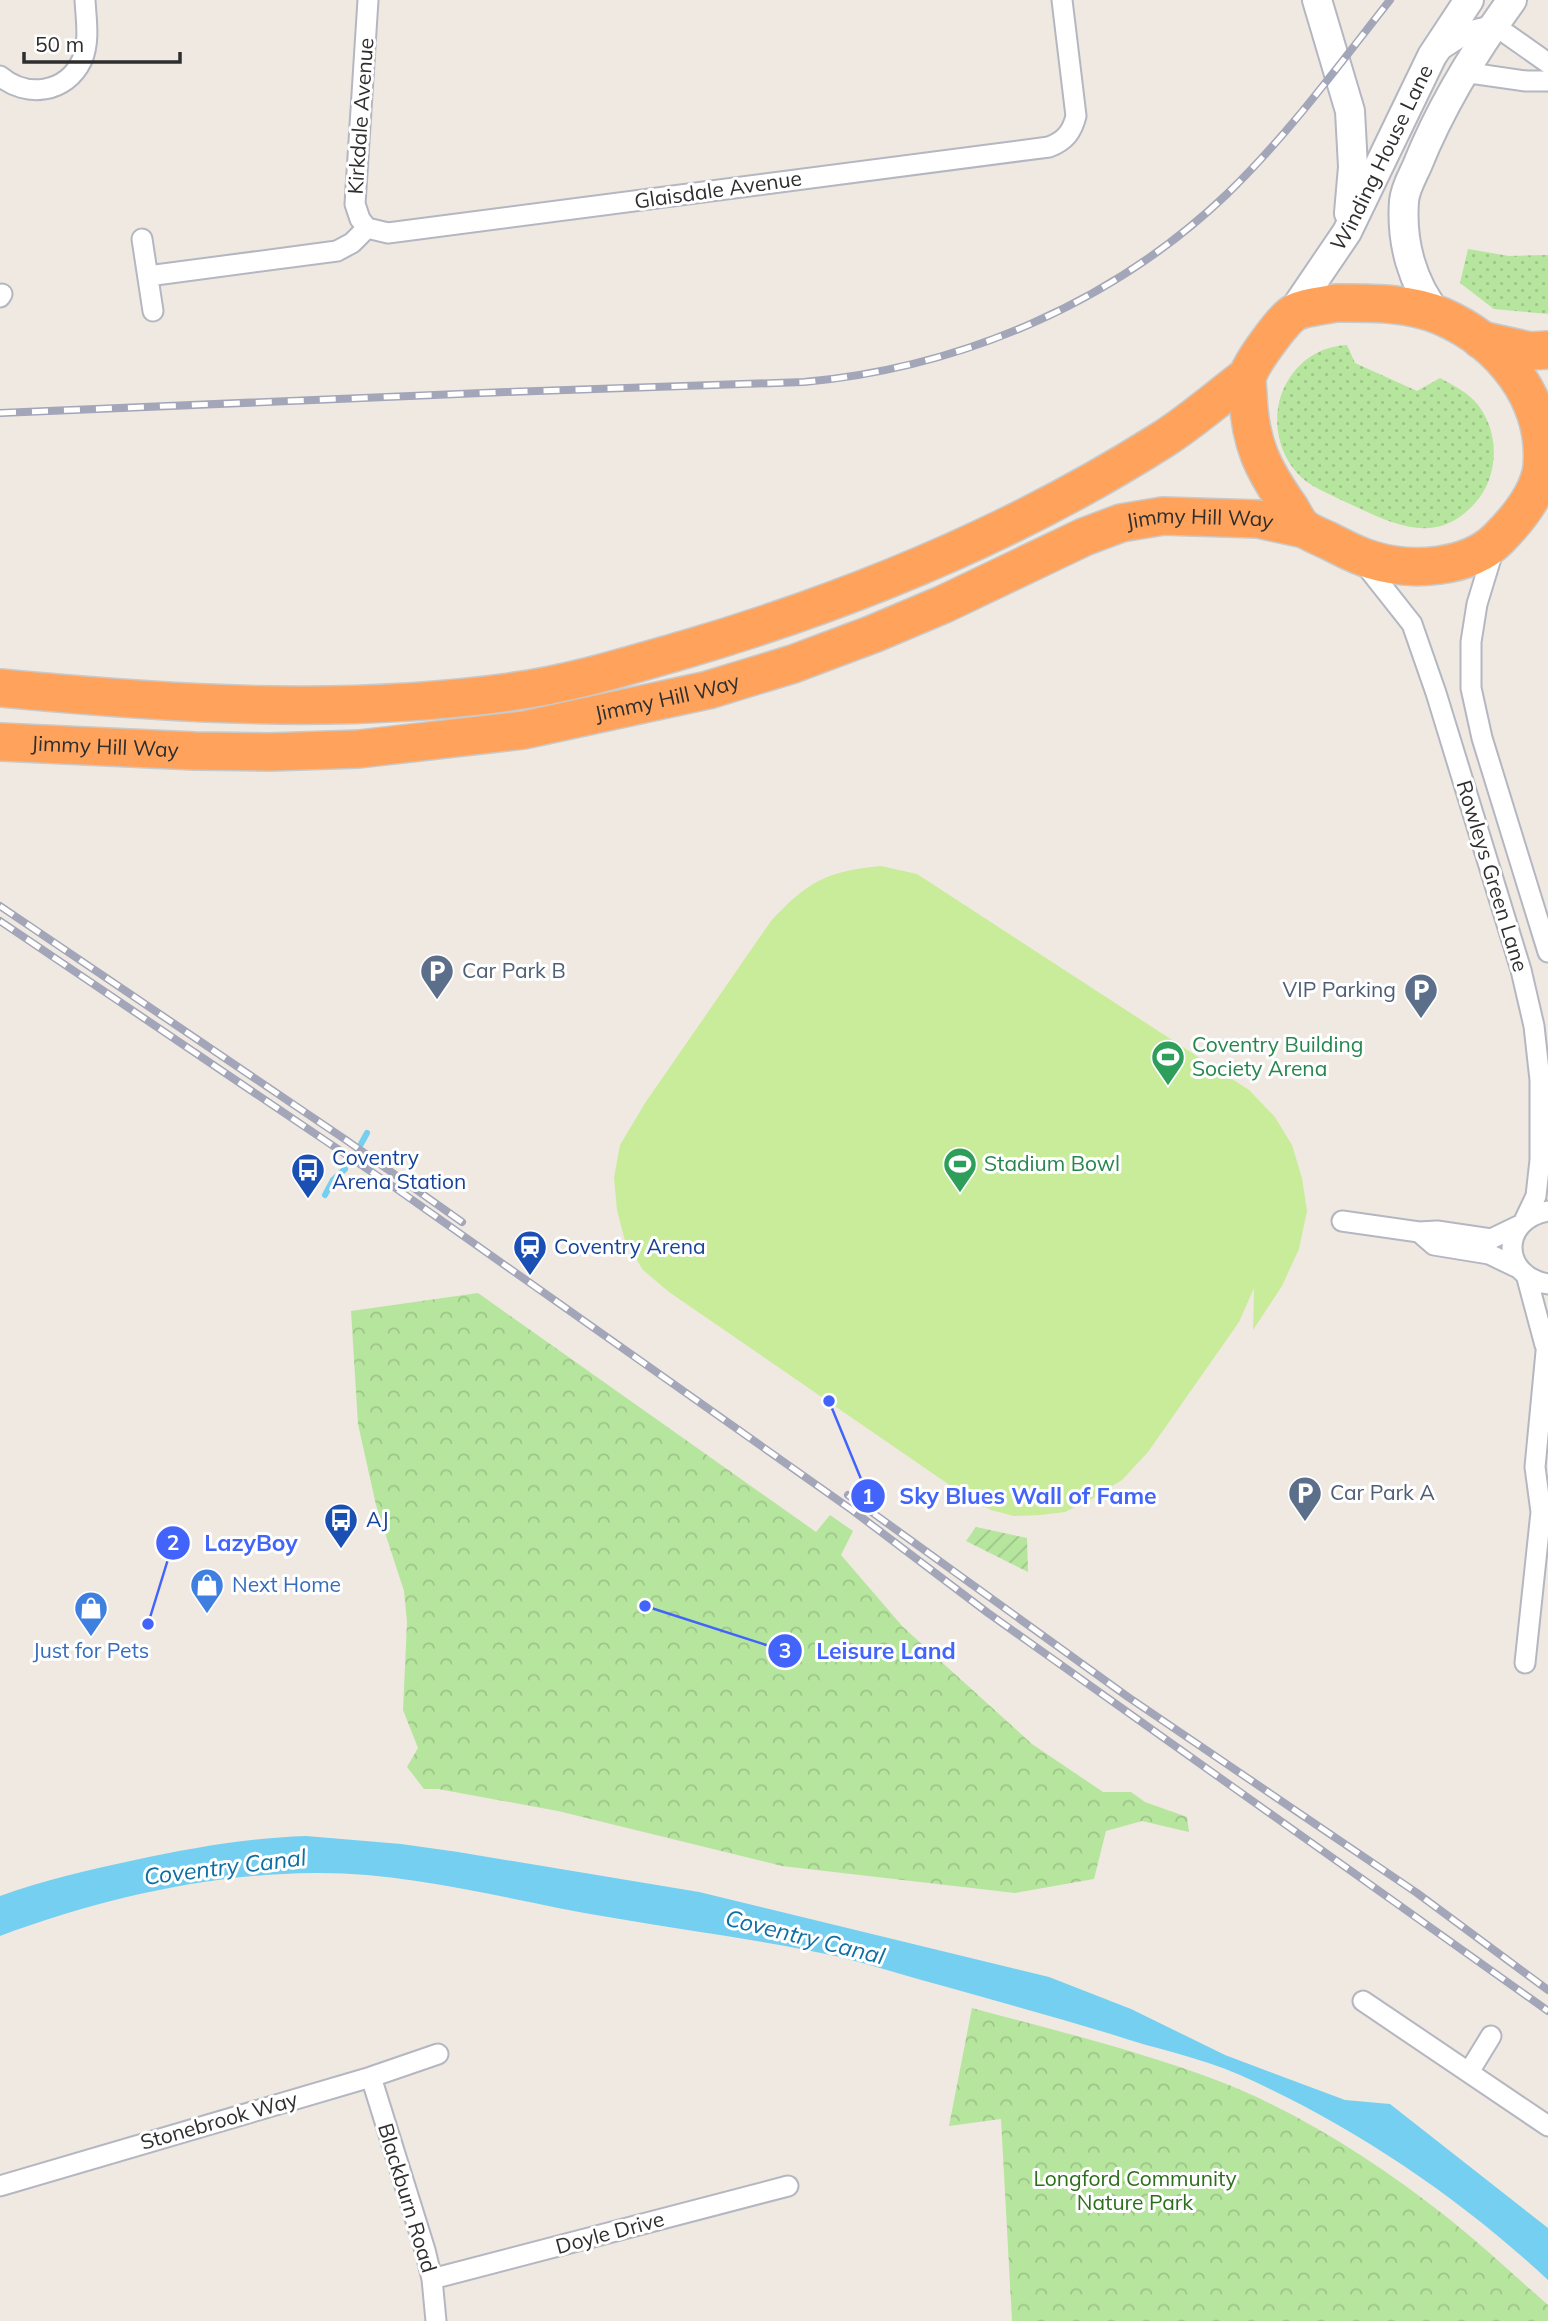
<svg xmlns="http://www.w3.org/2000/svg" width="1548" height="2321" font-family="Mulish,sans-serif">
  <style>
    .grass { fill: url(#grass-dots) }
    .park { fill: url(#park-crowns) }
    .garden { fill: url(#garden-furrows) }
    .pitch { fill: #c9ec9a }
    .water { fill: #75cff0 }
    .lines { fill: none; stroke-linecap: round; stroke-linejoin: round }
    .stream { stroke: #75cff0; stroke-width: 6 }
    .street-casing { stroke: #b4b7c1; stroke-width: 23 }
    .secondary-casing { stroke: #b4b7c1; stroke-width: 32 }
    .highway-casing { stroke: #c9c9c9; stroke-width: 40 }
    .street { stroke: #fff; stroke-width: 19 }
    .secondary { stroke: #fff; stroke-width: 28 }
    .highway { stroke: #ffa35c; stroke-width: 37 }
    .rail-casing { stroke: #a3a6b8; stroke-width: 8 }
    .rail { stroke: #fff; stroke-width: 5; stroke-dasharray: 16; stroke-linecap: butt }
    .labels { text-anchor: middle; stroke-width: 6; stroke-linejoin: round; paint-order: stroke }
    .street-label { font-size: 21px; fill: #2e2e2e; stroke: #fff }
    .service-label { font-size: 21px; fill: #4e5e75; stroke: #fff; text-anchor: start }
    .leisure-label { font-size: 21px; fill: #27864d; stroke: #fff; text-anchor: start }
    .transit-label { font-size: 21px; fill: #164399; stroke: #fff; text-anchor: start }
    .shop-label { font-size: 21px; fill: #366cbe; stroke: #fff; text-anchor: start }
    .park-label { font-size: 21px; fill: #2c6e1b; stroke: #fff }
    .water-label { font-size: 23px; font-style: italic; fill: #0d6fa3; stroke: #fff }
    .leader { fill: none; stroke: #4264fb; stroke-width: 2.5 }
    .callout-dot { fill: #4264fb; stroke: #fff; stroke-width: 2.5 }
    .mark-label { font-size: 21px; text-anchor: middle; font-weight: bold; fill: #fff }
    .callout-label { font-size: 23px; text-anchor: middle; font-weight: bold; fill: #4264fb; stroke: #fff; stroke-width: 6; stroke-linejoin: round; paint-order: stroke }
  </style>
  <defs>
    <pattern id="grass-dots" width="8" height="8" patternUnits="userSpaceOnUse" patternTransform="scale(1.75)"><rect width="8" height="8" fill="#b6e59e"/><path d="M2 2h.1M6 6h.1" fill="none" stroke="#9dc588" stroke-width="1.8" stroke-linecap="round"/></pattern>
    <pattern id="park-crowns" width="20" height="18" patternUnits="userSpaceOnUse" patternTransform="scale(1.75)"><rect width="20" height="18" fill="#b6e59e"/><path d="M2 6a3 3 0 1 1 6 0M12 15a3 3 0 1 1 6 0" fill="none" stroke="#9dc588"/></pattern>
    <pattern id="garden-furrows" width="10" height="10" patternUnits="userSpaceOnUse" patternTransform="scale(1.75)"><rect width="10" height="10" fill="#b6e59e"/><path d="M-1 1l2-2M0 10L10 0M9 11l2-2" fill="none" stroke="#9dc588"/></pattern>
  </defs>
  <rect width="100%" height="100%" fill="#efe9e1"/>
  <!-- grass -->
  <path class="grass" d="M1468,249L1509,256L1548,255V314L1494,309L1460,283Z
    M1347,345L1355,363L1417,391L1440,378C1453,385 1469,393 1478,405C1500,433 1499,477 1475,503C1437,547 1393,524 1350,504C1336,497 1320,491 1307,482C1274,457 1267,406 1293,373C1306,356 1325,346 1347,345Z"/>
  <!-- park -->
  <path class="park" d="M478,1293L816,1532L830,1515L853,1531L841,1555L903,1627L1032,1744L1103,1792H1131L1145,1802L1187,1817L1189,1832L1142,1821L1106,1831L1094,1879L1015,1893L782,1866L558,1811L438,1789H424L407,1767L418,1748L403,1710L407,1622L404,1591L376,1505L358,1424L351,1311Z
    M972,2008C1053,2030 1137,2050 1216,2080C1300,2112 1378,2163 1448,2218C1482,2245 1515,2276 1548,2305V2321H1012L1001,2119L949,2126Z"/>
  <!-- garden -->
  <path class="garden" d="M976,1527L1027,1538L1028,1572L966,1541Z"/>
  <!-- pitch -->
  <path class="pitch" d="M881,866L917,874L1249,1090L1275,1117L1292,1145L1302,1178L1307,1211L1299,1249L1282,1286L1253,1330L1254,1288L1239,1322L1148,1452L1122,1480L1093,1498L1065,1512L1040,1515L1014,1516L991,1510L967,1497L669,1292L643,1270L625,1241L617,1210L614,1178L620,1145L645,1103L771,921C807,882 827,871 881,866Z"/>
  <!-- water -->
  <path class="water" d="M306,1836L401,1844L458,1852L699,1892L1049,1977L1131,2009L1225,2055L1345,2100L1390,2104L1548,2228V2280C1458,2196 1352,2125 1240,2075C1200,2057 1155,2049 1114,2035C1059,2018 1003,2003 947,1987C913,1978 878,1967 844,1958C766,1940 686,1931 608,1917C511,1901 413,1872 314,1873C207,1874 100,1899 0,1936V1896C44,1880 89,1870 135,1860C192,1848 248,1838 306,1836Z"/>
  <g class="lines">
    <!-- stream -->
    <path class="stream" d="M361,1144L367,1133
      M325,1195L333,1180L345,1169"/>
    <!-- street casing -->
    <g class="street-casing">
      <path id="street" d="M1441,50L1470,31L1494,25L1548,63
        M1463,72L1526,81H1548
        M0,76C26,98 66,94 82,60C90,42 86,19 85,0
        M367,228L388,233L1049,147C1065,141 1072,132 1076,116L1062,0
        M367,228L360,219L355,204L368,0
        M142,239L153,311
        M148,276L337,251L352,243L367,228
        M0,297L2,294
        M1495,545L1477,604L1471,642V688L1482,738L1548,952
        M1363,562L1412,624L1436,693L1521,970L1534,1026L1540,1080V1160L1536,1196L1525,1219
        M1548,1211C1500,1219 1500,1276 1548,1284
        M1342,1221L1419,1232L1437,1231L1491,1239L1518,1226
        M1419,1232L1434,1245L1489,1254L1516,1267
        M1527,1278L1545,1345
        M1525,1663L1541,1512L1535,1467L1548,1331
        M1363,2001L1548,2126
        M1469,2072L1491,2036
        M371,2077L425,2250L432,2279L436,2321
        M0,2186L371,2077L438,2054
        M432,2279L788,2186"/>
    </g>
    <!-- secondary casing -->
    <g class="secondary-casing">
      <g id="secondary">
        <path d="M1317,0L1350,111L1353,167L1349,213"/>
        <path id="s1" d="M1292,313L1347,232L1432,56L1469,0"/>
        <path d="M1438,315C1412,284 1401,242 1404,201C1405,189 1412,177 1417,166C1441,106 1474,52 1512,0"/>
      </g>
    </g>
    <!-- highway casing -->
    <g class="highway-casing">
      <g id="highway">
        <path d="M1336,303C1371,303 1408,302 1441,316C1501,342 1548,399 1542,468C1538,494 1516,521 1498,539C1468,569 1411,572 1372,560C1357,556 1343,548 1329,541C1321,537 1312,534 1305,529C1299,525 1294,515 1290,508C1263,470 1250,444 1248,396C1248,390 1246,381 1248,375C1252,362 1280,324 1291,315C1298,308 1325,305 1336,303Z"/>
        <path d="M1481,340L1530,351L1548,350"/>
        <path d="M0,688C169,704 341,715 510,692C571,684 631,665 690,648C855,599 1017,532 1162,440C1192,421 1219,397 1247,376"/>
        <path id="s2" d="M0,742L195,751L270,752L359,749L524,730L708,690L793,664L873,634L944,604L1084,537L1121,523L1163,516L1258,519L1304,529"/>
      </g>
    </g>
    <!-- street -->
    <use href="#street" class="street"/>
    <!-- secondary -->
    <use href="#secondary" class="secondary"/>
    <!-- highway -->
    <use href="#highway" class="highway"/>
    <!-- rail casing -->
    <g class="rail-casing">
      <path id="rail" d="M0,413L506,392L804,382C960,368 1113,303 1227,194C1288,135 1338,66 1390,0
        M0,906L346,1140L462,1222
        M0,921L394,1187L852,1510L988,1613L1548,2011
        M848,1495L1128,1697L1417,1893L1548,1990"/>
    </g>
    <!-- rail -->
    <use href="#rail" class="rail"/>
  </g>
  <!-- icons -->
  <defs>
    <g id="parking-pin" transform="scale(1.75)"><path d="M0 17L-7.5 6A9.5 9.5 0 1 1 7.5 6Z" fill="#5c6f8a" stroke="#fff"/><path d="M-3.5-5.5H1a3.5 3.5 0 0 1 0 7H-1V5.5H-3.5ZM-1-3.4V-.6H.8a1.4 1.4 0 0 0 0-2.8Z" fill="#fff"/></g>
    <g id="stadium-pin" transform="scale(1.75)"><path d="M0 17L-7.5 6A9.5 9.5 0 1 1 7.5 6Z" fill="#2e9e5b" stroke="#fff"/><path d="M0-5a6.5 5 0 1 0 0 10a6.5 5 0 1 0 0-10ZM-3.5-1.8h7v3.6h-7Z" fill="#fff"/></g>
    <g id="bus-pin" transform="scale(1.75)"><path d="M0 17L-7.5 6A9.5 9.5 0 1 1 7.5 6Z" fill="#1a4fb4" stroke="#fff"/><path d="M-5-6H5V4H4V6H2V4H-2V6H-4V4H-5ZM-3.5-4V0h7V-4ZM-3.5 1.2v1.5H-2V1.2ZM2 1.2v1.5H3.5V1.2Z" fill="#fff"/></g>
    <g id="station-pin" transform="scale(1.75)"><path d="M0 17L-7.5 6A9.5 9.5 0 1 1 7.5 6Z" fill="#1a4fb4" stroke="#fff"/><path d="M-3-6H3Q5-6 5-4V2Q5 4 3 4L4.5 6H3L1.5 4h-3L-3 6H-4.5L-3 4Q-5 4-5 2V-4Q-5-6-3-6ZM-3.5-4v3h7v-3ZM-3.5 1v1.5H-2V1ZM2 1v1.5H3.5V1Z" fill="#fff"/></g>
    <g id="shop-pin" transform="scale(1.75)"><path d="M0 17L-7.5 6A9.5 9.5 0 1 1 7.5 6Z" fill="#3f7fe0" stroke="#fff"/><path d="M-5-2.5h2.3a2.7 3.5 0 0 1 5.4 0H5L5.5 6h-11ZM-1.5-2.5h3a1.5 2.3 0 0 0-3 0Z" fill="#fff"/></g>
  </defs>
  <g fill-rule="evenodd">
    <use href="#parking-pin" x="437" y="971"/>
    <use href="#parking-pin" x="1421" y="990"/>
    <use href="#stadium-pin" x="1168" y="1057"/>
    <use href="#stadium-pin" x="960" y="1164"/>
    <use href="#bus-pin" x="308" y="1170"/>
    <use href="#station-pin" x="530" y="1247"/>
    <use href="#parking-pin" x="1305" y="1493"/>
    <use href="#bus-pin" x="341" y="1520"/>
    <use href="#shop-pin" x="207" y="1585"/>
    <use href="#shop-pin" x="91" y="1608"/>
  </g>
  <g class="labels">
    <!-- street labels -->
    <g class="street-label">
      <text transform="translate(361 116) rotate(-86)" y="7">Kirkdale Avenue</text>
      <text dy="7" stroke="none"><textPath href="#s1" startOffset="180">Winding House Lane</textPath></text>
      <text transform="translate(718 190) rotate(-8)" y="7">Glaisdale Avenue</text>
      <text dy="7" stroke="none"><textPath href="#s2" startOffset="1239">Jimmy Hill Way</textPath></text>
      <text dy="7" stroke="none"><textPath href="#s2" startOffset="672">Jimmy Hill Way</textPath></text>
      <text dy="7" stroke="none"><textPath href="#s2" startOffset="105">Jimmy Hill Way</textPath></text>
      <text transform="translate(1492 876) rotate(73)" y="7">Rowleys Green Lane</text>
      <text transform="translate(219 2121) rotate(-16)" y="7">Stonebrook Way</text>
      <text transform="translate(407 2198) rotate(73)" y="7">Blackburn Road</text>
      <text transform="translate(610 2233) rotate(-15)" y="7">Doyle Drive</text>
    </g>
    <!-- service labels -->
    <g class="service-label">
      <text x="462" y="978">Car Park B</text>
      <text x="1396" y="997" text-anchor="end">VIP Parking</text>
      <text x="1330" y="1500">Car Park A</text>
    </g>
    <!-- leisure labels -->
    <g class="leisure-label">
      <text x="1192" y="1052">Coventry Building<tspan x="1192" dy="24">Society Arena</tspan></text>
      <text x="984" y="1171">Stadium Bowl</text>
    </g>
    <!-- transit labels -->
    <g class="transit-label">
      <text x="332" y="1165">Coventry<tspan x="332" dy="24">Arena Station</tspan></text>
      <text x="554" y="1254">Coventry Arena</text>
      <text x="366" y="1527">AJ</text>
    </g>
    <!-- shop labels -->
    <g class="shop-label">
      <text x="232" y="1592">Next Home</text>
      <text x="91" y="1658" text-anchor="middle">Just for Pets</text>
    </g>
    <!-- park labels -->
    <g class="park-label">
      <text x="1135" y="2186">Longford Community<tspan x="1135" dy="24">Nature Park</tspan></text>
    </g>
    <!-- water labels -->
    <g class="water-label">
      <text transform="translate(225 1867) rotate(-7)" y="8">Coventry Canal</text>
      <text transform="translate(805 1937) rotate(14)" y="8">Coventry Canal</text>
    </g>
  </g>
  <!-- callouts -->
  <path class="leader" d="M829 1401L868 1496M148 1624L173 1543M645 1606L785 1651"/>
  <g class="callout-dot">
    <circle cx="829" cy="1401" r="7"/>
    <circle cx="148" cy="1624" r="7"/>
    <circle cx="645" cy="1606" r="7"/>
    <circle cx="868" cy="1496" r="18"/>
    <circle cx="173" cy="1543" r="18"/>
    <circle cx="785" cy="1651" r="18"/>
  </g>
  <g class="mark-label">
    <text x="868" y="1504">1</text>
    <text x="173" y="1550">2</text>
    <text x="785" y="1658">3</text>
  </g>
  <g class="callout-label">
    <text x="1028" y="1504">Sky Blues Wall of Fame</text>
    <text x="251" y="1551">LazyBoy</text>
    <text x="886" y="1659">Leisure Land</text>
  </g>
  <!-- scale -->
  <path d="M24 52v10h156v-10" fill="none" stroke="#2e2e2e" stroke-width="3.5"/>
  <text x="35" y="52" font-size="21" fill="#2e2e2e" stroke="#ffffff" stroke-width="5" paint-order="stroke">50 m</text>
</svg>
